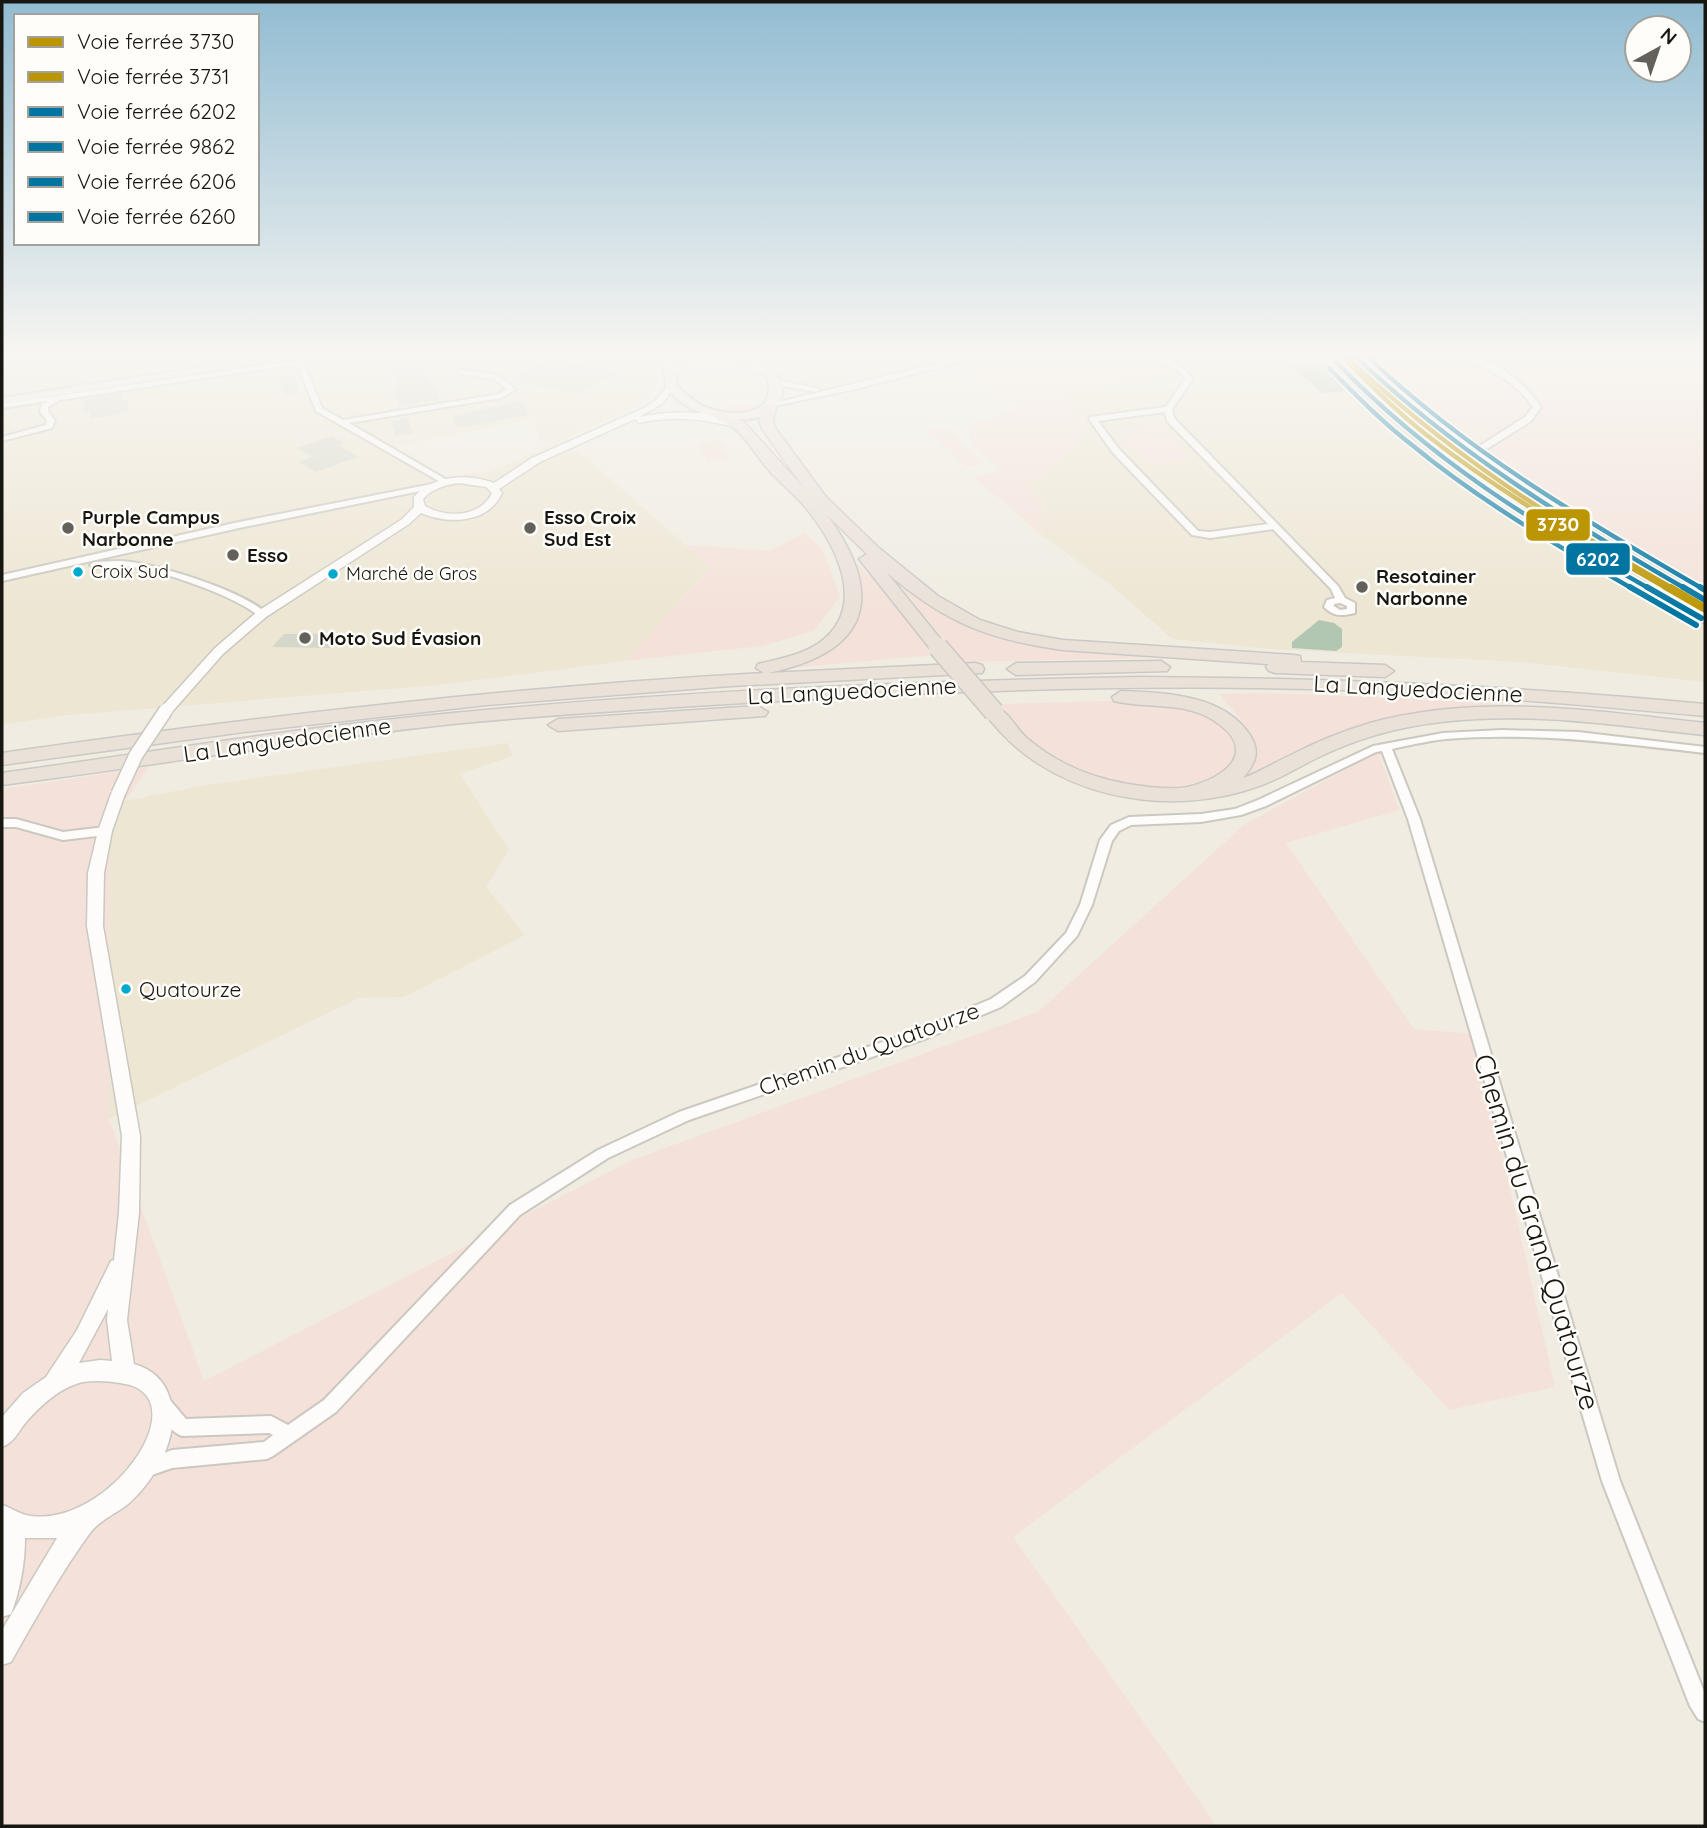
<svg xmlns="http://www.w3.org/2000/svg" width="1707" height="1828" font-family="Quicksand,sans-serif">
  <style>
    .built { fill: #ede6d3; fill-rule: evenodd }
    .green { fill: #f4e2da }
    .water { fill: #b2c7b1 }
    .building { fill: #d6d7cb }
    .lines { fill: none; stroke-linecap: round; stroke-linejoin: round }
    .minor-casing { stroke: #cbc8c0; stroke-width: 4 }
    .tertiary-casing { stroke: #cbc8c0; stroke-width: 3 }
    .primary-casing { stroke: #cbc9c5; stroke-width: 4 }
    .motorway-casing { stroke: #cbc9c5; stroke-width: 3 }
    .minor { fill: #fdfcfb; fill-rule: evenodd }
    .tertiary { fill: #fdfcfb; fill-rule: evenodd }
    .primary { fill: #f2ece5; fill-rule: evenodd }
    .motorway { fill: #eae1d9; fill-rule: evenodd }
    .tertiary-bridge-casing { stroke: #cbc8c0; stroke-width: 16; stroke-linecap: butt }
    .motorway-bridge-casing { stroke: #cbc9c5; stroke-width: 22; stroke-linecap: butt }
    .tertiary-bridge { stroke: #fdfcfb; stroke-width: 13 }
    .motorway-bridge { stroke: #eae1d9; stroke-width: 19 }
    .rail-1-far1-casing { stroke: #fefdf9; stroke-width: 8 }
    .rail-1-casing { stroke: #fefdf9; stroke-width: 10 }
    .rail-2-far1-casing { stroke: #fefdf9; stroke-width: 8 }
    .rail-2-casing { stroke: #fefdf9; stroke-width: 10 }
    .rail-3-far1-casing { stroke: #fefdf9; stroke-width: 8 }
    .rail-3-casing { stroke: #fefdf9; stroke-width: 10 }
    .rail-4-far1-casing { stroke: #fefdf9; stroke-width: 8 }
    .rail-4-casing { stroke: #fefdf9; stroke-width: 10 }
    .rail-5-far1-casing { stroke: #fefdf9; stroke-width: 8 }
    .rail-5-casing { stroke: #fefdf9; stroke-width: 10 }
    .rail-6-far1-casing { stroke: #fefdf9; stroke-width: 8 }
    .rail-6-casing { stroke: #fefdf9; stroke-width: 10 }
    .rail-1-far1 { stroke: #bb9502; stroke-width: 4.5 }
    .rail-1 { stroke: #bb9502; stroke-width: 6 }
    .rail-2-far1 { stroke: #bb9502; stroke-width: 4.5 }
    .rail-2 { stroke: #bb9502; stroke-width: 6 }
    .rail-3-far1 { stroke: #0075a1; stroke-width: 4.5 }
    .rail-3 { stroke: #0075a1; stroke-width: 6 }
    .rail-4-far1 { stroke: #0075a1; stroke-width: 4.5 }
    .rail-4 { stroke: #0075a1; stroke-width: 6 }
    .rail-5-far1 { stroke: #0075a1; stroke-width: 4.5 }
    .rail-5 { stroke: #0075a1; stroke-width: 6 }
    .rail-6-far1 { stroke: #0075a1; stroke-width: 4.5 }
    .rail-6 { stroke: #0075a1; stroke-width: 6 }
    .poi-dot { fill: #64615a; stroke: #fefdf9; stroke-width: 2.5 }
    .bus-dot { fill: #00a9ce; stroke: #fefdf9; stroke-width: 2.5 }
    .labels { text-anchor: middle; stroke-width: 5; stroke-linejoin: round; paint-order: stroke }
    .far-bus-label { font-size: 18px; fill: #181610; stroke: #fefdf9; text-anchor: start }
    .far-poi-label { font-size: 19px; font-weight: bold; fill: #181610; stroke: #fefdf9; text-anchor: start }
    .bus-label { font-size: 21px; fill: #181610; stroke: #fefdf9; text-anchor: start }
    .street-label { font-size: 23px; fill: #181610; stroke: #fefdf9 }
    .near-street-label { font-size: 28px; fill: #181610; stroke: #fefdf9 }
    .line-badge { stroke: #fefdf9; stroke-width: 2.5 }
    .badge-label { font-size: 19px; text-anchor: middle; font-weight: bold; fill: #fff }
  </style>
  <rect width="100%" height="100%" fill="#f0ece2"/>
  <!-- built -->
  <path class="built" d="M2,356H273L2,397Z
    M312,356H627L662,362L650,401L558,442L588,459L710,567L626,661L439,685L58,716L2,725V404ZM533,419L539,441L556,443L489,472L444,477L395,446Z
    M752,356H987L957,365L932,366L824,388L789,382L768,363Z
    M1143,356H1329L1366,388L1337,356H1351L1403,407L1494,476L1533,502L1705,603V615L1566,533L1480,479L1393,414L1484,495L1705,624V682L1520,662L1269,649L1173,639L1107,582L1044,537L1037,522L1030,487L1072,449L1062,391L1171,373Z
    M508,743L512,756L460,774L509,850L486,887L525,935L404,997L359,998L109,1119L110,837L125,801L206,785Z"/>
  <!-- green -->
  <path class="green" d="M987,356H1143L1172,373L1062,391L1084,430L1072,449L1030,487L1045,511L1037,522L1044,537L975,478L1002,470L971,443L967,426L1022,408L957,365Z
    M1354,356H1705V594L1579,521L1401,404Z
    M740,366L752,369L772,392L766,405C744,414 711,420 692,400C687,395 685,386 683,379L690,373L691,377L686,381C695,395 704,411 723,409C729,408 732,404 738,404C747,404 754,408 764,404L769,397L750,369L744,370Z
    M1162,427L1194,460L1145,465L1120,438L1146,435L1142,429Z
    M946,428L984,463L966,467L928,431Z
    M720,440L730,458L708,462L698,443Z
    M804,533L822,548L840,597L814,631L762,646L626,661L710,568L685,545L770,551Z
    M853,561L873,579L934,655L780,669C843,640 869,640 853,561Z
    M895,576L970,625L1148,655L1147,658L963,662L892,577Z
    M1254,693C1405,697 1555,705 1705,722V726L1623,718H1400L1237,783C1275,747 1245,728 1220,694Z
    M1106,701C1138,701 1195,701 1221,723C1227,728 1233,737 1239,743L1232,769C1171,804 1084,784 1031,741C1019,731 1010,717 1001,704Z
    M1378,752L1399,810L1286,843L1414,1029L1475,1034L1555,1387L1449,1410L1342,1293L1013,1537L1214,1822L1210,1826H2V789L149,767L125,801L110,837L109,1119L204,1381L632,1160L1038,1012L1245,824Z"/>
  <!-- water -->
  <path class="water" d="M1303,362L1325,363L1347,391L1323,393L1288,364Z
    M1319,620L1334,623L1342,629V647L1336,651L1292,648V642Z"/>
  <!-- building -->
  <path class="building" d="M384,356H413L416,362L419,361L440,399L400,406L392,389L399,388Z
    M551,356L582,366L620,371L580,394L530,384L514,378Z
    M289,375H294L299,393L285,396L277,377Z
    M121,393L122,400L128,399V412L90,419V412L83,413L84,399Z
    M520,401L529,415L457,428L452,416Z
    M408,418L413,433L395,436L391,421Z
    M332,436L344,443L338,445L358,457L316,472L299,462L313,457L297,448Z
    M284,634H328L333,643L331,648L272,647Z"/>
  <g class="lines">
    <!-- minor casing -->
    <g class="minor-casing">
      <path id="minor" d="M308,356H316L305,365L322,408L343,420L499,394L507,389L494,379L460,374L459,372L463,370C483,372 502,373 515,390L501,398L349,423L447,480L448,482L444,484L316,411L298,366L277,367L60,400L48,407V411L55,421L52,428L2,441V437L46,425L47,421L40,411L42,404L48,401L2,408V404L277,363L299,362Z
        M969,356H982L860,388L774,406L770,404Z
        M1153,356C1167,356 1185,367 1193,379L1172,409L1174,418L1338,586L1345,598L1355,603V613C1342,616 1334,617 1324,607L1327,600L1335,598L1331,589L1273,529L1210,538L1192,535L1113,453L1089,419L1090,417L1166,407L1185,379L1182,374ZM1165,412L1167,421L1268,524L1210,532L1198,531L1119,449L1098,421ZM1340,603L1347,606V609L1340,610L1334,606V604Z
        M1327,356H1334C1361,383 1388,409 1417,432C1506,504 1607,559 1705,616V623L1554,534L1458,470L1412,436L1369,398Z
        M1464,356C1494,356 1525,383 1541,407L1531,421L1477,455L1481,459L1544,502L1705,596V603L1538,506L1475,463L1469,454L1470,452L1525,417L1533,407C1516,381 1490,371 1464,356Z
        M776,380L816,388L820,390L816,392L773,384V380Z
        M432,484H435V488L239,528L2,581V575L239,522Z
        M118,561C150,561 245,591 267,614L265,616H259C235,596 163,571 132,567C119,565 100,571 90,565L94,562Z
        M1502,730L1578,732L1705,747V753C1619,743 1533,732 1446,739C1428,741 1410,745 1392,749L1420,819L1620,1481L1705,1694V1722L1698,1719L1690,1706L1602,1481L1408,819L1382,751L1376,752L1266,806L1241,815L1201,822L1131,825L1119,831L1112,841L1092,905L1077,936L1035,982L1001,1007L927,1038L689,1120L608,1158L520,1215L336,1412L273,1456L267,1459L172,1468L146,1477L140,1474L137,1468L140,1462L172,1450L264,1442L273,1435L269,1433L182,1436C171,1432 159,1416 155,1405L157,1399L163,1397L169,1399L186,1419L271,1416L288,1425L324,1400L510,1205L598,1150L679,1112L917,1030L991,999L1025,976L1066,933L1080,905L1100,840L1111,825L1129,817L1201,814L1235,809L1258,800L1373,746L1443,733Z
        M2,819H16L63,832L105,827L111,831L105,835L63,840L16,827H2Z"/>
    </g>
    <!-- tertiary casing -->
    <g class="tertiary-casing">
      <path id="tertiary" d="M670,383L675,386L662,404L639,417C668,411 719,409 744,425L739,428C705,419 673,415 639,423L635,419L540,462L499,489L502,493C489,523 449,525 421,513L409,524L266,617L223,654L171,713L166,714L159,710L215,648L258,611L401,520L414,507V497C433,475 468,473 494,483L532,458L646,407L656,400ZM459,483L486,487L492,493C480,518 446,518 425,506L423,499C433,488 445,485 459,483Z
        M118,789L125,794L112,831L104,873L103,926L140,1136L139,1213L127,1320L134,1364C152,1369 165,1381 170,1399C181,1435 155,1481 128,1504C115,1514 99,1521 90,1533C60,1574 36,1618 11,1662L2,1665V1630L57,1538H25C25,1563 20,1591 11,1614L2,1617V1505C12,1508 20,1515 31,1516C112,1526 202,1393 120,1383C108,1381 96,1380 83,1382C61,1387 42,1404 27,1421C19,1430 14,1443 2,1447V1417L23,1393L46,1377L77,1330L111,1261L114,1260L119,1213L122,1136L87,926L88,873L98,831L111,794ZM108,1309L107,1320L112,1361L100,1360L79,1363Z"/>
    </g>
    <!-- primary casing -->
    <g class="primary-casing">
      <path id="primary" d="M274,356H304L2,404V398Z
        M654,356H668L675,364L681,356H692L676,376V385C685,394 695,403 707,408C735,418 779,416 767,377L727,356C749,356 793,368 780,400C770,427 717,421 696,411C684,406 675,397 666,388L664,363Z"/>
    </g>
    <!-- motorway casing -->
    <g class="motorway-casing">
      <path id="motorway" d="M769,404L776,408L773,421L776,429L826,497L879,548L938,596L980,620L1018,632L1063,640L1294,655L1300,656L1301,662L1385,665L1394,671L1385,677L1275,673L1269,671L1266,667L1268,664L1063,650C988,640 945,622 887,573L947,647L944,651H932L859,559L867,554L827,515C887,597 869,652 768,673L975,663L982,665L984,669L982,673L731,686L487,705L244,732L2,765V753C255,717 508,687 764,673L756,668L758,664C779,659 801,655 819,643C869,607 836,545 806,508C796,496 783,485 772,474C759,460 749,441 735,429C728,423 718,421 712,415L719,411L744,422L804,488L762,429L759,421L762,408Z
        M1161,661L1170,667L1167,671L1016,675L1007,669L1016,663Z
        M1142,677C1331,678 1517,686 1705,704V716C1594,706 1483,696 1371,691C1168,683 964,690 761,702C659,708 556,714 453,724C302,740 152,766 2,785V773C139,754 275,731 413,717C655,692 899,681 1142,677Z
        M1121,691C1165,693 1223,694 1250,735C1261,752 1255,764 1243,778C1260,772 1275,762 1291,755C1316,742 1343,731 1370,723C1479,693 1595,711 1705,723V735C1618,726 1529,711 1441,722C1397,727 1358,738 1319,757C1300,766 1282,778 1262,785C1167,821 1044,797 984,712L994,706C1008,710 1016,729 1028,739C1056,763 1092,778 1128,784C1146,787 1169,790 1187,787C1227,778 1260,750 1213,720C1183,701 1147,709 1114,701L1112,697Z
        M758,706L768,712L765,716L558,731L548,725L558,719Z"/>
    </g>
    <!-- minor -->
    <use href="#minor" class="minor"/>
    <!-- tertiary -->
    <use href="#tertiary" class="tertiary"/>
    <!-- primary -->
    <use href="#primary" class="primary"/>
    <!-- motorway -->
    <use href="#motorway" class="motorway"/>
    <!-- tertiary-bridge casing -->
    <g class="tertiary-bridge-casing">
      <path id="tertiary-bridge" d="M118,794L136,755L166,710"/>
    </g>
    <!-- motorway-bridge casing -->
    <g class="motorway-bridge-casing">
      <path id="motorway-bridge" d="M938,647L994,712"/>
    </g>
    <!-- tertiary-bridge -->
    <use href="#tertiary-bridge" class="tertiary-bridge"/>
    <!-- motorway-bridge -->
    <use href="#motorway-bridge" class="motorway-bridge"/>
    <!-- rail-1-far1 casing -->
    <g class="rail-1-far1-casing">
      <path id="rail-1-far1" d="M1342,356C1368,383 1395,410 1424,433C1500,493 1584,541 1668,589"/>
    </g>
    <!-- rail-1 casing -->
    <g class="rail-1-casing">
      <path id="rail-1" d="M1665,587L1705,610"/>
    </g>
    <!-- rail-2-far1 casing -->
    <g class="rail-2-far1-casing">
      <path id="rail-2-far1" d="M1346,356C1447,453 1553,520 1674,589"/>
    </g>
    <!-- rail-2 casing -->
    <g class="rail-2-casing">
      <path id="rail-2" d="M1671,587L1705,607"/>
    </g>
    <!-- rail-3-far1 casing -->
    <g class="rail-3-far1-casing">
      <path id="rail-3-far1" d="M1336,362C1432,461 1532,522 1650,589"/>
    </g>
    <!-- rail-3 casing -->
    <g class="rail-3-casing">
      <path id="rail-3" d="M1647,587L1701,618"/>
    </g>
    <!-- rail-4-far1 casing -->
    <g class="rail-4-far1-casing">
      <path id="rail-4-far1" d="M1355,356C1454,451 1568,521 1686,589"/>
    </g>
    <!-- rail-4 casing -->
    <g class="rail-4-casing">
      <path id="rail-4" d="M1683,587L1705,600"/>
    </g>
    <!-- rail-5-far1 casing -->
    <g class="rail-5-far1-casing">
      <path id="rail-5-far1" d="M1329,368C1356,395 1382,422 1412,445C1480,501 1557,546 1633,589"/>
    </g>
    <!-- rail-5 casing -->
    <g class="rail-5-casing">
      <path id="rail-5" d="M1630,587L1696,625"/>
    </g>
    <!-- rail-6-far1 casing -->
    <g class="rail-6-far1-casing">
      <path id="rail-6-far1" d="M1367,356C1467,452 1584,520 1703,589"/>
    </g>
    <!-- rail-6 casing -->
    <g class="rail-6-casing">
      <path id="rail-6" d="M1700,587L1705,590"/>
    </g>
    <!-- rail-1-far1 -->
    <use href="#rail-1-far1" class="rail-1-far1"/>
    <!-- rail-1 -->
    <use href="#rail-1" class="rail-1"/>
    <!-- rail-2-far1 -->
    <use href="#rail-2-far1" class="rail-2-far1"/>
    <!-- rail-2 -->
    <use href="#rail-2" class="rail-2"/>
    <!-- rail-3-far1 -->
    <use href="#rail-3-far1" class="rail-3-far1"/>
    <!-- rail-3 -->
    <use href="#rail-3" class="rail-3"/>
    <!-- rail-4-far1 -->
    <use href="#rail-4-far1" class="rail-4-far1"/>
    <!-- rail-4 -->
    <use href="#rail-4" class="rail-4"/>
    <!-- rail-5-far1 -->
    <use href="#rail-5-far1" class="rail-5-far1"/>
    <!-- rail-5 -->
    <use href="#rail-5" class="rail-5"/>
    <!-- rail-6-far1 -->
    <use href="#rail-6-far1" class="rail-6-far1"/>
    <!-- rail-6 -->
    <use href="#rail-6" class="rail-6"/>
  </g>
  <!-- sky -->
  <linearGradient id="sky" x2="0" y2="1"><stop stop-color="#92bcd2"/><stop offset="0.58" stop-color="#f8f6f2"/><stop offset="1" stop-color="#f8f6f2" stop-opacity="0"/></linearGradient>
  <rect width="1707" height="612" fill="url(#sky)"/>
  <!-- markers -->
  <g class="poi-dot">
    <circle cx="68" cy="528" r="7"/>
    <circle cx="530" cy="528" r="7"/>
    <circle cx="233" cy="555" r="7"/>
    <circle cx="1362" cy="587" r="7"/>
    <circle cx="305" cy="638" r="7"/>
  </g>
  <g class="bus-dot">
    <circle cx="78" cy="572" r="6"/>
    <circle cx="333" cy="574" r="6"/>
    <circle cx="126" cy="989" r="6"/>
  </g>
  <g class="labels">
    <!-- far-bus labels -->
    <g class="far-bus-label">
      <text x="91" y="578">Croix Sud</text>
      <text x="346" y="580">Marché de Gros</text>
    </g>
    <!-- far-poi labels -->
    <g class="far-poi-label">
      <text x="82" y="524">Purple Campus<tspan x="82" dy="22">Narbonne</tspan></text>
      <text x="544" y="524">Esso Croix<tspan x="544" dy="22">Sud Est</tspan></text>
      <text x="247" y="562">Esso</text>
      <text x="1376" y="583">Resotainer<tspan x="1376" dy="22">Narbonne</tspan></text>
      <text x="319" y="645">Moto Sud Évasion</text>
    </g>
    <!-- bus labels -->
    <g class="bus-label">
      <text x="139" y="997">Quatourze</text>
    </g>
    <!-- street labels -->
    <g class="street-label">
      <text transform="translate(1418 689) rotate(3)" y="8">La Languedocienne</text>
      <text transform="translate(852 691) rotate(-3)" y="8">La Languedocienne</text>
      <text transform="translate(287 740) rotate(-8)" y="8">La Languedocienne</text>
      <text transform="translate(869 1049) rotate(-20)" y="8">Chemin du Quatourze</text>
    </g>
    <!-- near-street labels -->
    <g class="near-street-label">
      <text transform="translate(1537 1232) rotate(73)" y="10">Chemin du Grand Quatourze</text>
    </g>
  </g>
  <g class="line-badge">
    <rect x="1525" y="508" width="66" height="34" rx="7" fill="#bb9502"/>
    <rect x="1565" y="542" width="66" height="34" rx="7" fill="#0075a1"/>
  </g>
  <g class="badge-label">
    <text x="1558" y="531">3730</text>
    <text x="1598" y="566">6202</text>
  </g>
  <!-- border -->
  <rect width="1707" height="1828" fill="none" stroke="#181610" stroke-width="7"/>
  <!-- legend -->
  <rect x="14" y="14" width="245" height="231" fill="#fefdf9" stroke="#a2a19c" stroke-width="2"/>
  <rect x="28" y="37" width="35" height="10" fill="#bb9502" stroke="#a2a19c" stroke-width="2"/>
  <text x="77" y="49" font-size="21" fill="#181610">Voie ferrée 3730</text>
  <rect x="28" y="72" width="35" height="10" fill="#bb9502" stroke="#a2a19c" stroke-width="2"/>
  <text x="77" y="84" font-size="21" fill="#181610">Voie ferrée 3731</text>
  <rect x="28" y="107" width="35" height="10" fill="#0075a1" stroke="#a2a19c" stroke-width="2"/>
  <text x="77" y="119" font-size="21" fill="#181610">Voie ferrée 6202</text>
  <rect x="28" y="142" width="35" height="10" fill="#0075a1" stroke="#a2a19c" stroke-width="2"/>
  <text x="77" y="154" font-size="21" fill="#181610">Voie ferrée 9862</text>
  <rect x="28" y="177" width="35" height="10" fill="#0075a1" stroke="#a2a19c" stroke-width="2"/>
  <text x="77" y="189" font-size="21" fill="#181610">Voie ferrée 6206</text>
  <rect x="28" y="212" width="35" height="10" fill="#0075a1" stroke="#a2a19c" stroke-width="2"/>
  <text x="77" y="224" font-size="21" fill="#181610">Voie ferrée 6260</text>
  <!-- north arrow -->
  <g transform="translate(1658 49) rotate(40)"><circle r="33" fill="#fefdf9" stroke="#a2a19c" stroke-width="2"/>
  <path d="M0-5L12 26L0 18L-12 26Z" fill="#64615a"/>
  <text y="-10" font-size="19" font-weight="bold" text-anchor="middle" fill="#181610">N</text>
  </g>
</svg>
